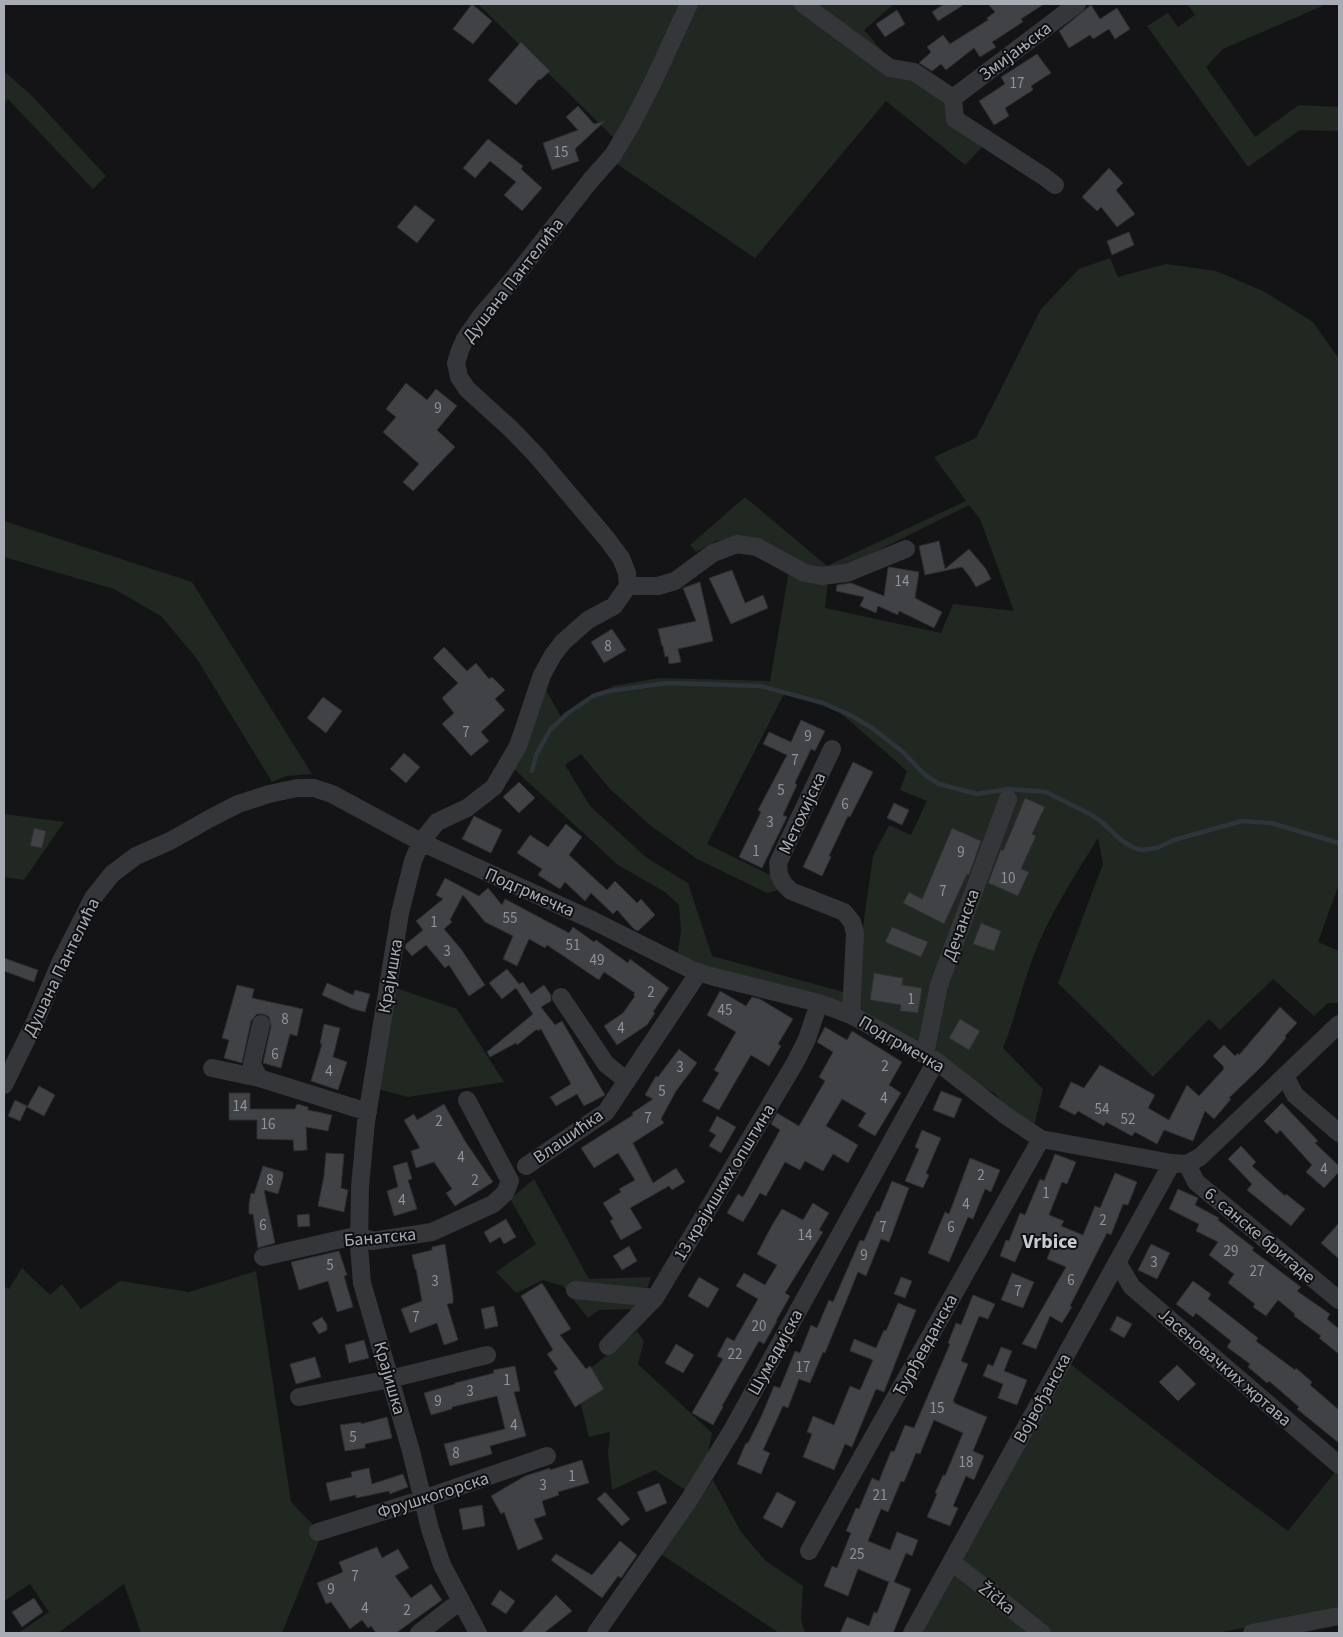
<svg xmlns="http://www.w3.org/2000/svg" width="1343" height="1637" font-family="'Source Sans 3',sans-serif">
  <style>
    .green { fill: #202821 }
    .lines { fill: none; stroke-linecap: round; stroke-linejoin: round }
    .stream { stroke: #2d353b; stroke-width: 4.5 }
    .building { fill: #414246; stroke: #2e2e32 }
    .street { stroke: #35363a; stroke-width: 18 }
    .labels { text-anchor: middle; stroke-width: 4; stroke-linejoin: round; paint-order: stroke }
    .number-label { font-size: 15px; fill: #8e9299 }
    .street-label { font-size: 18px; fill: #a7acb5; stroke: #0f0f11 }
    .quarter-label { font-size: 20px; font-weight: bold; fill: #c7cad1; stroke: #0f0f11 }
  </style>
  <rect width="100%" height="100%" fill="#141416"/>
  <!-- green -->
  <path class="green" d="M478,4H894L864,30L893,63L991,138L965,165L886,101L755,258L614,162L623,147Z
    M1187,4H1327L1223,49L1206,67L1255,137L1299,105L1339,107V131L1300,130L1248,167L1147,26L1168,13L1178,27L1195,15Z
    M4,71L32,96L106,176L93,189L8,99L4,103Z
    M1110,258L1118,277L1166,264L1216,271L1263,291L1313,322L1339,359V884L1318,942L1339,951V1003H1328L1314,1016L1273,979L1220,1030L1209,1019L1153,1077L1058,983L1103,864L1098,838C1074,877 1048,916 1032,960C1021,989 1015,1019 1003,1048L1043,1089L1034,1126L1013,1115L994,1093L973,1082L917,1041L867,1014L856,1010L863,927L873,856L889,825L911,835L927,801L900,790L907,771L835,708L784,694L707,844L778,879L782,889L767,893L697,859L650,825L610,789L581,754L565,765L590,806L647,858L688,883L712,956L847,993V1007L677,957L681,931L679,905L665,892L618,865L513,768L545,688L561,717L613,686L659,678L770,681L789,571L828,581L825,608L941,633L953,604L1014,611L980,519L969,505L831,574L738,536L716,541L696,552L690,545L745,497L827,566L966,501L934,457L976,438L1041,309L1079,269Z
    M4,521L192,582L312,774L286,776L272,782L197,659L161,616L114,589L4,557Z
    M4,814L64,822L24,880L4,877Z
    M396,988L457,1009L504,1082L408,1097L378,1089Z
    M534,1179L589,1279L651,1277L640,1309L599,1310L588,1318L563,1286L543,1280L516,1293L496,1272L536,1244L510,1199Z
    M22,1268L50,1295L62,1284L81,1309L120,1281L189,1292L256,1271L291,1502L322,1534L282,1633H141L124,1584L58,1633H18L49,1612L30,1584L4,1601V1286L9,1289Z
    M637,1331L644,1341L638,1364L712,1433L707,1457L687,1491L655,1470L612,1490L608,1454L610,1432L589,1437L575,1381Z
    M1064,1359L1214,1476L1288,1531L1336,1471L1339,1474V1605L1335,1611L1216,1633H917Z
    M713,1480L741,1532L766,1561L803,1586L801,1619L805,1633H779L661,1554Z"/>
  <g class="lines">
    <!-- stream -->
    <path class="stream" d="M532,771L536,755L550,730L568,713L593,696L609,691L667,683L760,686L823,703L852,716L872,728L903,752L925,775L939,784L977,794L1008,789L1046,792L1090,814L1103,823L1121,840L1134,848L1142,850L1157,848L1174,840L1242,821L1271,823L1339,843"/>
  </g>
  <!-- building -->
  <path class="building" d="M472,4L492,21L473,44L453,29Z
    M944,4H965L938,21L932,12Z
    M988,4H1044L1021,19L1023,22L992,42L996,47L980,57L974,48L946,70L941,64L932,71L919,63L931,52L927,47L943,35L950,44L988,20L987,18L995,12Z
    M1091,5L1100,19L1117,8L1130,29L1115,39L1109,29L1093,39L1090,35L1069,48L1059,31Z
    M897,10L905,24L885,37L876,24Z
    M521,42L550,71L540,80L539,79L516,105L488,80Z
    M1037,54L1051,73L1031,86L1033,90L1005,108L1009,116L994,125L979,101L1005,84L1001,77Z
    M578,106L594,124L605,121L575,149L579,161L552,170L543,143L578,130L566,117Z
    M488,139L523,166L521,169L542,188L522,211L504,195L516,182L490,161L475,178L463,168Z
    M1109,168L1123,183L1116,190L1135,214L1117,227L1101,207L1097,211L1082,197Z
    M415,205L435,220L417,243L397,227Z
    M1129,232L1134,245L1112,255L1107,241Z
    M406,383L427,400L436,389L457,406L437,430L455,447L413,491L403,482L419,464L383,432L396,417L386,409Z
    M939,541L945,569L969,549L986,569L991,579L976,587L970,577L962,567L925,575L919,546Z
    M889,567L919,572L915,598L942,612L934,628L899,611L898,615L878,606L876,613L860,606L864,597L836,591L837,585L851,583L884,596L888,568Z
    M732,570L745,603L763,595L768,608L731,624L709,578Z
    M700,582L713,641L678,649L681,662L669,664L668,656L665,657L663,646H662L658,629L696,621L683,588Z
    M612,629L626,650L604,663L591,642Z
    M444,647L467,671L476,663L489,679L492,677L505,690L495,699L505,710L481,732L489,741L471,756L442,724L454,713L442,698L458,683L433,658Z
    M323,697L342,711L326,733L307,718Z
    M801,720L825,731L815,751L811,749L795,783L797,785L783,815L787,817L762,868L739,857L761,812L758,810L787,755L763,744L769,732L791,742Z
    M404,753L420,767L406,783L390,769Z
    M853,762L873,772L850,817L848,816L829,856L831,857L822,876L803,867Z
    M519,782L535,798L519,813L503,797Z
    M1025,798L1045,807L1032,834L1036,836L1021,869L1029,872L1018,896L988,883L1001,849L1003,851Z
    M894,803L909,810L902,825L887,818Z
    M474,816L502,830L491,853L462,839Z
    M566,824L582,837L569,855L607,890L615,881L637,903L641,899L655,915L638,931L634,929L617,910L613,914L591,893L585,901L565,882L560,889L538,875L542,869L517,853L530,835L548,847Z
    M34,828L46,831L42,848L30,846Z
    M952,828L981,841L969,875L967,874L944,924L903,903L909,892L922,899Z
    M445,878L479,896L488,888L502,905L505,899L569,933L573,927L594,942L596,940L628,963L630,959L669,988L653,1012L655,1013L647,1025L617,1045L604,1026L623,1013L635,996L633,995L635,993L604,972L599,980L547,945L545,948L529,939L517,966L503,959L513,936L485,922L463,895L450,920L452,922L444,929L461,949L485,985L469,996L449,965L445,968L426,945L412,956L405,948L406,944L423,930L416,921L443,899L436,895Z
    M981,923L1001,931L994,951L973,944Z
    M892,927L928,942L921,957L885,942Z
    M4,958L38,970L34,982L4,971Z
    M507,969L519,984L523,982L531,994L544,985L551,995V1001L541,1007L555,1025L562,1021L605,1095L584,1106L577,1094L556,1106L550,1097L571,1084L541,1029L538,1031L537,1029L517,1045L516,1043L490,1057L487,1052L533,1014L516,988L502,999L489,983Z
    M874,973L903,978L902,985L922,988L918,1013L900,1011L901,1005L870,1000Z
    M327,983L353,995L355,990L370,994L365,1012L353,1009L322,995Z
    M237,985L254,989L252,998L303,1009L297,1036L290,1034L281,1068L263,1063L271,1026L269,1017L263,1014H257L251,1021L242,1063L224,1058L229,1040L222,1038Z
    M720,991L746,1006L752,997L760,999L793,1019L778,1044L781,1046L769,1066L751,1055L719,1110L702,1101L719,1073L714,1070L736,1032L707,1015Z
    M1280,1007L1297,1023L1285,1036L1286,1038L1264,1064L1229,1098L1231,1099L1214,1119L1205,1111L1193,1141L1164,1130L1157,1144L1135,1132L1132,1136L1106,1122L1104,1126L1078,1111L1075,1115L1059,1107L1071,1082L1084,1088L1100,1065L1155,1095L1148,1108L1169,1120L1187,1085L1199,1096L1223,1070L1224,1067L1213,1056L1224,1045L1235,1056L1238,1053L1239,1055Z
    M960,1019L980,1031L969,1050L949,1038Z
    M324,1024L340,1028L333,1057L347,1062L338,1090L311,1081L322,1044H320Z
    M825,1027L847,1040L852,1031L902,1062L889,1085L901,1093L875,1136L858,1126L866,1113L842,1099L826,1126L858,1145L848,1163L833,1154L823,1171L805,1161L800,1170L785,1162L766,1196L760,1193L743,1222L727,1213L738,1194L743,1197L780,1130L771,1124L777,1113L799,1126L825,1081L819,1077L833,1052L817,1042Z
    M679,1049L697,1063L676,1091L661,1119L664,1123L633,1143L653,1183L676,1168L685,1182L672,1190L669,1186L630,1208L642,1228L621,1240L610,1221L613,1219L603,1203L621,1192L619,1189L635,1180L618,1153L594,1168L581,1148L633,1115L632,1113L653,1099L645,1095L656,1076L658,1077Z
    M39,1086L55,1095L44,1116L27,1107Z
    M941,1091L962,1099L954,1118L933,1110Z
    M229,1093H250V1109H295L297,1104L308,1107V1110L332,1115L328,1131L306,1127L307,1150L294,1151L293,1140L257,1139V1120H229Z
    M15,1100L27,1106L20,1121L8,1116Z
    M1282,1103L1318,1141L1315,1143L1339,1166V1172L1324,1188L1306,1172L1312,1165L1280,1130L1277,1134L1264,1121Z
    M444,1104L465,1141L493,1182L455,1206L446,1193L452,1189L434,1162L416,1168L411,1151L420,1148L404,1120L414,1114L417,1120Z
    M717,1116L736,1127L721,1153L709,1146L716,1135L709,1131Z
    M922,1130L941,1138L926,1173L929,1175L923,1188L905,1181L919,1149L915,1147Z
    M1241,1146L1256,1162L1252,1166L1285,1196L1286,1194L1305,1209L1291,1226L1247,1190L1252,1184L1228,1159Z
    M326,1153L344,1154L341,1188L348,1190L344,1212L318,1206L324,1176Z
    M1055,1154L1076,1162L1067,1184L1062,1182L1049,1215L1064,1221L1061,1226L1083,1235L1095,1206L1100,1208L1115,1173L1137,1182L1128,1205L1123,1204L1111,1235L1107,1233L1070,1306L1072,1307L1062,1323L1050,1316L1036,1349L1022,1344L1066,1267L1047,1259L1052,1246L1027,1235L1015,1262L1000,1256L1006,1240L1009,1241L1020,1213L1025,1215L1040,1179L1044,1181Z
    M970,1158L1000,1170L991,1192L985,1189L973,1219L968,1217L949,1262L928,1253L945,1212L949,1214Z
    M407,1162L412,1179L408,1180L417,1209L394,1216L387,1191L398,1187L393,1166Z
    M263,1166L283,1172V1177L278,1194L264,1190L275,1243L258,1248L253,1214H249V1204L251,1193L254,1194Z
    M892,1181L909,1188L889,1242L881,1239L866,1276L858,1272L825,1353L823,1352L810,1383L799,1379L788,1408L783,1406L763,1450L770,1453L761,1474L737,1464L746,1443H748L761,1417L774,1386L780,1388L795,1351L800,1353L811,1325L817,1328L829,1300L833,1302L860,1240L864,1241L877,1211L879,1212Z
    M1178,1189L1198,1198L1195,1205L1219,1218L1218,1220L1254,1248L1252,1250L1301,1287L1297,1291L1330,1314L1327,1319L1339,1329V1354L1319,1338L1321,1336L1294,1316L1295,1314L1278,1300L1266,1316L1253,1307L1255,1304L1228,1283L1234,1274L1209,1255L1218,1242L1196,1231L1199,1224L1169,1209Z
    M813,1203L829,1213L819,1230L823,1232L785,1293L790,1296L776,1321H777L764,1344L759,1341L722,1406L723,1407L713,1425L692,1413L723,1359L717,1356L727,1337L734,1341L758,1299L736,1286L744,1273L765,1285L777,1265L757,1254L771,1227L782,1209L803,1220Z
    M309,1214L310,1226L298,1227L297,1215Z
    M506,1219L516,1237L504,1244L500,1237L490,1243L484,1232Z
    M1339,1223V1259L1321,1243Z
    M445,1244L453,1296V1303L447,1304L458,1340L444,1345L437,1323L410,1333L401,1309L422,1301L416,1269H415L412,1255L432,1250V1247Z
    M1151,1244L1170,1253L1157,1279L1138,1270Z
    M629,1246L637,1261L622,1270L613,1256Z
    M339,1251L347,1275L344,1276L353,1307L337,1312L328,1281L299,1290L291,1262Z
    M1012,1273L1034,1282L1023,1308L1001,1300Z
    M699,1277L719,1289L708,1308L688,1296Z
    M901,1277L912,1281L905,1298L894,1294Z
    M1193,1281L1211,1294L1208,1299L1258,1338L1256,1341L1295,1370L1296,1368L1312,1382L1310,1385L1339,1410V1443L1297,1409L1299,1407L1269,1381L1267,1383L1248,1367L1250,1364L1227,1347L1231,1341L1196,1313L1193,1317L1176,1304Z
    M542,1283L571,1329L560,1335L586,1369L590,1366L604,1389L575,1407L554,1372L558,1369L547,1354L553,1350L521,1296Z
    M973,1295L995,1304L988,1319L979,1316L961,1361L968,1364L953,1401L955,1402L954,1403L987,1417L973,1451L984,1456L974,1480L966,1476L953,1506L958,1508L950,1526L927,1517L937,1494L935,1493L943,1475L945,1476L963,1433L934,1420L920,1454L916,1453L904,1482L901,1481L888,1512L881,1509L868,1541L890,1550L897,1532L918,1540L912,1556L906,1553L894,1582L911,1589L893,1633H840L847,1617L869,1626L874,1612L877,1613L889,1582L858,1569L848,1596L824,1586L832,1566L837,1568L851,1533L846,1531L856,1508L859,1509L872,1478L879,1481L891,1451L894,1452L905,1425L914,1428L950,1344L948,1343L956,1323L961,1325Z
    M898,1303L916,1310L884,1392L876,1389L852,1447L845,1444L834,1470L803,1457L812,1434L807,1432L813,1416L834,1425L850,1386L860,1390L873,1360L850,1351L854,1339L876,1348L884,1330L886,1331Z
    M494,1306L498,1326L485,1329L481,1309Z
    M1117,1316L1132,1324L1124,1338L1110,1330Z
    M322,1317L327,1325V1330L319,1334L312,1323Z
    M364,1340L369,1358L349,1363L345,1345Z
    M676,1344L694,1355L683,1373L665,1363Z
    M1001,1347L1012,1351L1004,1371L1027,1380L1017,1405L998,1398L1003,1384L983,1376L988,1364L993,1366Z
    M315,1357L321,1377L296,1384L290,1364Z
    M1177,1365L1196,1384L1178,1401L1159,1382Z
    M515,1366L520,1391L514,1392L526,1436L490,1446L492,1454L450,1466L444,1444L505,1429L497,1396L452,1407V1409L431,1415L424,1393L455,1384V1383L494,1373L493,1370Z
    M387,1417L392,1438L365,1444V1448L345,1451L340,1425L361,1422V1424Z
    M582,1460L589,1483L558,1492L559,1495L542,1501L546,1515L534,1519L543,1539L518,1550L504,1512L501,1514L491,1496L525,1476L550,1468V1470Z
    M369,1468L372,1484L403,1474L408,1487L390,1494L389,1491L356,1498V1495L330,1501L326,1483L352,1477L351,1472Z
    M659,1483L667,1503L646,1512L637,1492Z
    M605,1492L630,1519L622,1526L597,1499Z
    M777,1492L796,1502L782,1528L763,1518Z
    M482,1505L485,1526L463,1530L459,1509Z
    M620,1541L637,1555L621,1578L618,1576L602,1598L551,1560L556,1554L592,1575Z
    M377,1547L382,1558L398,1549L409,1568L395,1576L411,1598L431,1584L442,1600L396,1633H376L371,1626L368,1628L362,1620L350,1629L331,1602L326,1604L317,1583L343,1572L339,1562Z
    M500,1590L515,1601L506,1614L491,1604Z
    M556,1595L572,1611L544,1633H521Z
    M34,1598L43,1612L22,1627L12,1612Z"/>
  <g class="lines">
    <!-- street -->
    <path class="street" d="M803,4L890,68L914,72L953,98L955,119L1046,178L1055,185
      M953,98L1077,4
      M628,586H658L675,581L713,553L737,544L757,547L805,573L821,576L847,573L906,549
      M832,749L778,863L779,875L784,884L791,891L844,912L852,922L855,933L851,1015
      M561,997L606,1064L627,1081
      M925,1054L939,985L1008,799
      M212,1068L259,1078L368,1112
      M1285,1076L1295,1095L1339,1133
      M259,1078L252,1064L261,1024
      M4,1085L35,1022L61,961L93,898L112,874L136,856L170,841L209,819L238,804L269,794L297,788H314L332,794L421,842L437,822L467,808L494,787L518,746L542,675L553,655L563,642L588,620L614,606L628,586L627,573L621,558L607,539L536,455L511,429L467,389L459,377L456,363L460,350L465,339L481,316L513,279L590,181L613,155L632,123L652,84L689,4
      M1187,1164L1196,1182L1339,1300
      M526,1166L606,1112L699,972
      M263,1257L359,1235L372,1241L432,1232L493,1204L505,1193L510,1181L467,1100
      M1117,1262L1132,1287L1339,1465
      M575,1290L655,1298
      M608,1346L655,1298L795,1063L807,1039L819,1003
      M299,1397L390,1379L487,1355
      M318,1532L423,1499L547,1456
      M809,1551L1041,1139
      M952,1562L1042,1633
      M419,1633L460,1601
      M478,1633L442,1565L430,1529L411,1451L362,1283L359,1246L360,1187L366,1122L400,913L413,861L421,842L592,920L692,970L711,976L819,1003L851,1015L936,1061L1005,1115L1041,1139L1172,1163L1187,1164L1200,1157L1339,1024
      M596,1633L689,1500L731,1432L936,1061
      M912,1633L1172,1163
      M1252,1633L1339,1616"/>
  </g>
  <g class="labels">
    <!-- number labels -->
    <g class="number-label">
      <text x="1017" y="88">17</text>
      <text x="561" y="157">15</text>
      <text x="438" y="413">9</text>
      <text x="902" y="586">14</text>
      <text x="608" y="651">8</text>
      <text x="466" y="737">7</text>
      <text x="808" y="741">9</text>
      <text x="795" y="765">7</text>
      <text x="781" y="795">5</text>
      <text x="845" y="809">6</text>
      <text x="770" y="827">3</text>
      <text x="756" y="856">1</text>
      <text x="961" y="857">9</text>
      <text x="1008" y="883">10</text>
      <text x="943" y="896">7</text>
      <text x="510" y="923">55</text>
      <text x="434" y="927">1</text>
      <text x="573" y="950">51</text>
      <text x="447" y="956">3</text>
      <text x="597" y="965">49</text>
      <text x="651" y="997">2</text>
      <text x="911" y="1004">1</text>
      <text x="725" y="1015">45</text>
      <text x="285" y="1024">8</text>
      <text x="621" y="1033">4</text>
      <text x="275" y="1059">6</text>
      <text x="885" y="1071">2</text>
      <text x="680" y="1072">3</text>
      <text x="329" y="1076">4</text>
      <text x="662" y="1096">5</text>
      <text x="884" y="1103">4</text>
      <text x="240" y="1111">14</text>
      <text x="1102" y="1114">54</text>
      <text x="648" y="1123">7</text>
      <text x="1128" y="1124">52</text>
      <text x="439" y="1126">2</text>
      <text x="268" y="1129">16</text>
      <text x="461" y="1162">4</text>
      <text x="1324" y="1174">4</text>
      <text x="981" y="1180">2</text>
      <text x="270" y="1185">8</text>
      <text x="475" y="1185">2</text>
      <text x="1046" y="1198">1</text>
      <text x="402" y="1205">4</text>
      <text x="966" y="1209">4</text>
      <text x="1103" y="1225">2</text>
      <text x="263" y="1230">6</text>
      <text x="883" y="1232">7</text>
      <text x="951" y="1232">6</text>
      <text x="805" y="1240">14</text>
      <text x="1231" y="1256">29</text>
      <text x="864" y="1260">9</text>
      <text x="1154" y="1267">3</text>
      <text x="330" y="1270">5</text>
      <text x="1257" y="1276">27</text>
      <text x="1071" y="1285">6</text>
      <text x="435" y="1286">3</text>
      <text x="1018" y="1296">7</text>
      <text x="416" y="1322">7</text>
      <text x="759" y="1331">20</text>
      <text x="735" y="1359">22</text>
      <text x="803" y="1372">17</text>
      <text x="507" y="1385">1</text>
      <text x="470" y="1396">3</text>
      <text x="438" y="1406">9</text>
      <text x="937" y="1413">15</text>
      <text x="514" y="1430">4</text>
      <text x="353" y="1442">5</text>
      <text x="456" y="1458">8</text>
      <text x="966" y="1467">18</text>
      <text x="572" y="1481">1</text>
      <text x="543" y="1490">3</text>
      <text x="880" y="1500">21</text>
      <text x="857" y="1559">25</text>
      <text x="355" y="1581">7</text>
      <text x="331" y="1594">9</text>
      <text x="365" y="1613">4</text>
      <text x="407" y="1615">2</text>
    </g>
    <!-- street labels -->
    <g class="street-label">
      <text transform="translate(1015 51) rotate(-37)" y="6">Змијањска</text>
      <text transform="translate(513 280) rotate(-52)" y="6">Душана Пантелића</text>
      <text transform="translate(802 813) rotate(-65)" y="6">Метохијска</text>
      <text transform="translate(530 892) rotate(24)" y="6">Подгрмечка</text>
      <text transform="translate(961 925) rotate(-70)" y="6">Дечанска</text>
      <text transform="translate(61 967) rotate(-64)" y="6">Душана Пантелића</text>
      <text transform="translate(390 976) rotate(-80)" y="6">Крајишка</text>
      <text transform="translate(902 1044) rotate(30)" y="6">Подгрмечка</text>
      <text transform="translate(568 1136) rotate(-35)" y="6">Влашићка</text>
      <text transform="translate(724 1182) rotate(-59)" y="6">13 крајишких општина</text>
      <text transform="translate(1260 1235) rotate(40)" y="6">6. санске бригаде</text>
      <text transform="translate(380 1237) rotate(-5)" y="6">Банатска</text>
      <text transform="translate(925 1345) rotate(-61)" y="6">Ђурђевданска</text>
      <text transform="translate(775 1352) rotate(-61)" y="6">Шумадијска</text>
      <text transform="translate(1225 1367) rotate(41)" y="6">Јасеновачких жртава</text>
      <text transform="translate(390 1378) rotate(74)" y="6">Крајишка</text>
      <text transform="translate(1042 1398) rotate(-61)" y="6">Војвођанска</text>
      <text transform="translate(433 1495) rotate(-18)" y="6">Фрушкогорска</text>
      <text transform="translate(997 1598) rotate(38)" y="6">Žička</text>
    </g>
    <!-- quarter labels -->
    <g class="quarter-label">
      <text x="1050" y="1248">Vrbice</text>
    </g>
  </g>
  <!-- border -->
  <rect width="1343" height="1637" fill="none" stroke="#a7acb5" stroke-width="10"/>
</svg>
